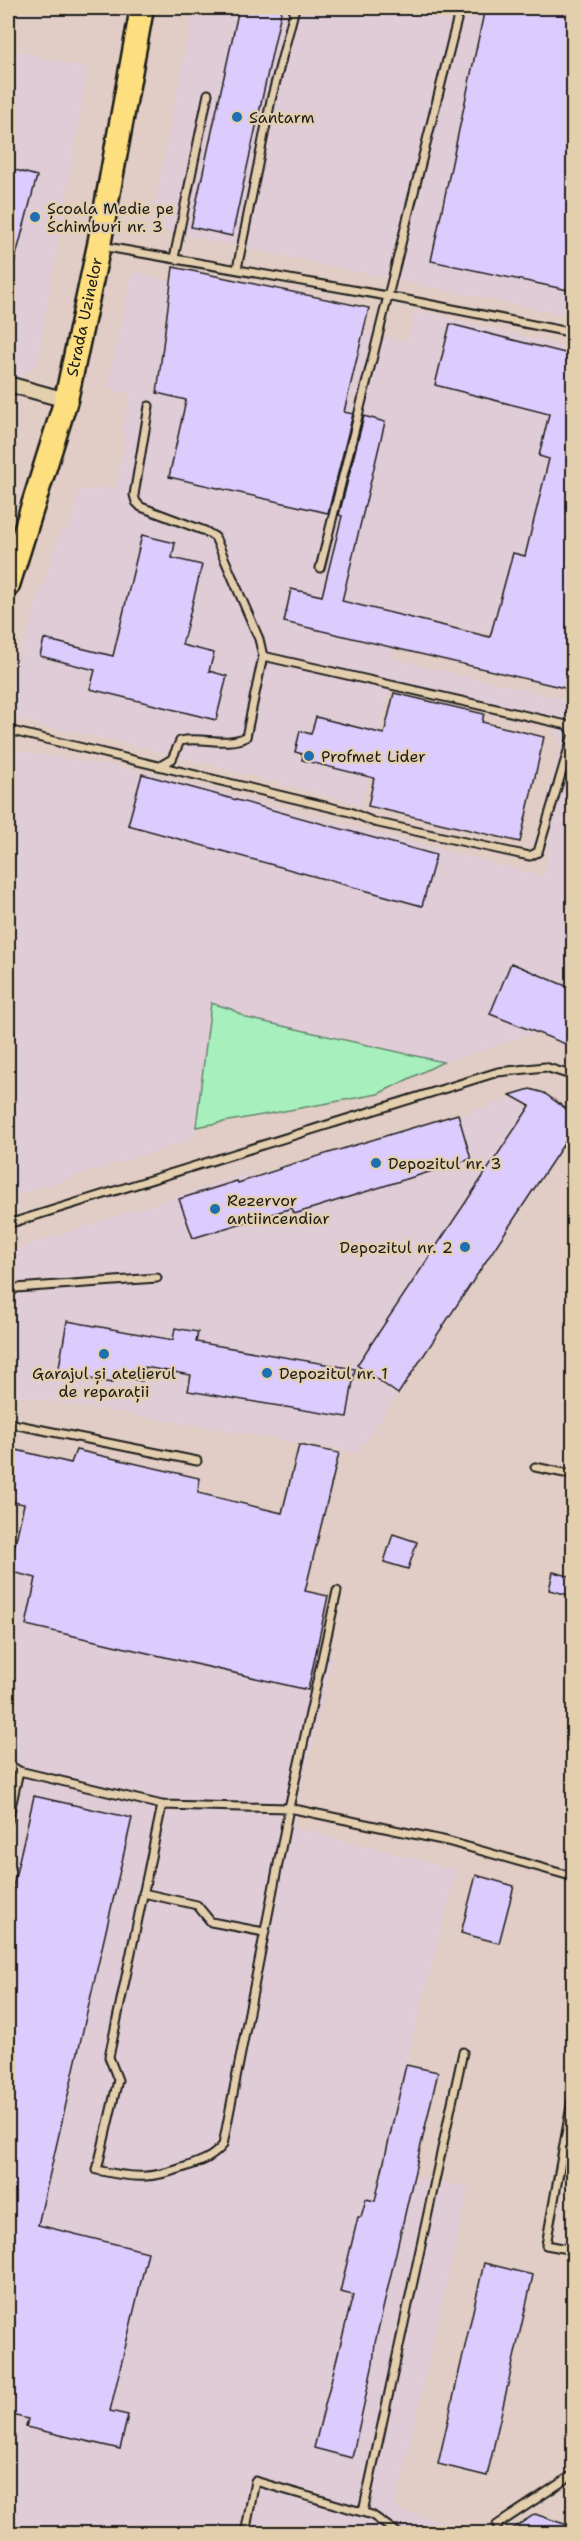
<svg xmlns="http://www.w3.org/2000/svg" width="581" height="2541" font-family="'Shantell Sans',sans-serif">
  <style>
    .built { fill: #e0ccd6 }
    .green { fill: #a7efbd; stroke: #62866c; stroke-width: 1.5 }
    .building { fill: #dccbfd; stroke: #1c1c1c; stroke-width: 1.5 }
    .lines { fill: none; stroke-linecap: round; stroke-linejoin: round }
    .service-casing { stroke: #1c1c1c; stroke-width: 11 }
    .minor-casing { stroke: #1c1c1c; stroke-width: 18 }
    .primary-casing { stroke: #1c1c1c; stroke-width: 27 }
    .service { stroke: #e3cead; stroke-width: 7 }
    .minor { stroke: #e3cead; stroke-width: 14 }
    .primary { stroke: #fddf80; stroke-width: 22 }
    .poi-dot { fill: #1f6fb2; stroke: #e3cead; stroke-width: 2 }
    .labels { text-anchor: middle; stroke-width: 4.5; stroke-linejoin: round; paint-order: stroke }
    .poi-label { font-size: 16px; fill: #1c1c1c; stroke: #e3cead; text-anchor: start }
    .street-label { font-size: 16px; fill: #1c1c1c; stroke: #e3cead }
  </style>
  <rect width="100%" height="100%" fill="#e1cdc5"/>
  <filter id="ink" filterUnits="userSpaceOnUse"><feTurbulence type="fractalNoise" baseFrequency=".0167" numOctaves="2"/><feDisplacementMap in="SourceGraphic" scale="12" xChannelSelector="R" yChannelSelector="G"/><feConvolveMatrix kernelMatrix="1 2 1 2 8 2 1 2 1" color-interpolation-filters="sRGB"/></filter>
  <g filter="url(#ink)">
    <!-- built -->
    <path class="built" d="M193,8H573V317L150,228Z
      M8,48L88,69L37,365L18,380L8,377Z
      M132,271L407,342L415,310L573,348V654L400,614L391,658L573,701V1050L537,1033L443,1062L247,1018L231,1009L212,1003L194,1139L8,1198V749L142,771L543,876L550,849L528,844L538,837L561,742L550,725L390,688L362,805L131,745L8,718V691L61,528L70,529L79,489L97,490V487L115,490L125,437L121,436L130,394L107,388Z
      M530,1089L540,1092L573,1114V1130L358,1453L8,1394V1252L249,1172L251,1177L514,1098L518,1093Z
      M8,1571L333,1656L293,1827L457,1870L406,2065L382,2171L469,2187L395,2509L469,2528L478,2533L8,2534Z"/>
    <!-- green -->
    <path class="green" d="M211,1003L231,1009L247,1018L443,1062L378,1094L196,1127Z"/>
    <!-- building -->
    <path class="building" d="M239,8H282L232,236L191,227Z
      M485,8H573V291L431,261Z
      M8,168L37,176L12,271H8Z
      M173,267L369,308L344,412L353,414L328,513L169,477L186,400L157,393Z
      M450,324L573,355V690L284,622L291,589L322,596L342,516L339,515L364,416L385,422L342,601L490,637L513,553L525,556L549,459L539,456L549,414L435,385Z
      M142,535L175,543L172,558L202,565L182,645L214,653L209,671L227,676L216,720L90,689L95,670L40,656L44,639L113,656Z
      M394,693L484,714L482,722L544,737L520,842L368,806L374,778L302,760L303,754L295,752L300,731L311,734L316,717L384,734Z
      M142,774L436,855L422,906L128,825Z
      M511,963L573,989V1047L490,1014Z
      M530,1089L544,1093L573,1114V1130L398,1394L357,1365L530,1106L510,1095Z
      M458,1114L471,1159L294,1214L292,1208L193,1238L179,1199L237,1181L238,1183L280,1169L279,1168Z
      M67,1321L173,1340L175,1328L198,1332L196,1342L355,1369L347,1417L188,1391L191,1375L145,1367L142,1381L113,1375L112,1383L58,1373Z
      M299,1445L339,1453L305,1591L328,1596L308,1690L26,1625L36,1578L8,1571V1547L14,1549L24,1504L8,1501V1448L71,1463L76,1450L199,1478L198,1493L282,1513Z
      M393,1534L417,1542L408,1569L384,1562Z
      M553,1572L573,1577V1596L549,1590Z
      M34,1796L132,1818L38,2225L148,2252L110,2411L128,2415L120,2449L26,2427L28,2419L8,2414V1908Z
      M476,1875L514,1886L499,1943L461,1933Z
      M406,2065L438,2072L375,2343L373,2364L352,2458L314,2448L353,2295L340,2292L358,2217H361L366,2199L375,2201Z
      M484,2263L533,2275L487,2476L438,2464Z
      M535,2514L573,2527V2534H504Z"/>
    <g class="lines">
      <!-- service casing -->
      <g class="service-casing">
        <path id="service" d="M101,246L387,296L574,333
          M174,258L208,94
          M237,269L271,100L295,8
          M149,406L134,495L136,502L141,507L205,531L215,537L259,639L263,656L246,737C225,747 202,736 180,741L172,759L160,766
          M320,568L460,8
          M8,730L350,812L374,822L515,853L530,856L538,852L573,734L567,725L263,656
          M8,1224L498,1072L545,1067L574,1076
          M8,1294L16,1288L157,1278
          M8,1423L197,1461
          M535,1467L574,1475
          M8,1764L19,1771L162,1805L289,1808L337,1591
          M162,1805L109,2057L118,2080L97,2170C135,2179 152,2179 188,2166C203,2161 213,2157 223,2145L289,1808L447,1841L574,1877
          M8,1821L19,1771
          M143,1893L197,1905L211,1922L264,1932
          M574,2089L546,2245L574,2250
          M363,2512L463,2052
          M497,2525L574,2474
          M245,2534L255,2481L372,2515L399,2534"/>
      </g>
      <!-- minor casing -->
      <g class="minor-casing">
        <path id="minor" d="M8,384L66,400"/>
      </g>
      <!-- primary casing -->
      <g class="primary-casing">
        <g id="primary">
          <path id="s1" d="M8,585L66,400L99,245L142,8"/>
        </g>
      </g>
      <!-- service -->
      <use href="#service" class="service"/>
      <!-- minor -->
      <use href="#minor" class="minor"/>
      <!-- primary -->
      <use href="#primary" class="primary"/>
    </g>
  </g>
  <!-- markers -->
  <g class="poi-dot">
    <circle cx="237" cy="117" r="6"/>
    <circle cx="35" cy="217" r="6"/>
    <circle cx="309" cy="756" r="6"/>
    <circle cx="376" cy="1163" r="6"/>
    <circle cx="215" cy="1209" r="6"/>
    <circle cx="465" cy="1247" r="6"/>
    <circle cx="104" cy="1354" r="6"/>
    <circle cx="267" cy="1373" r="6"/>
  </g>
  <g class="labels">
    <!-- poi labels -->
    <g class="poi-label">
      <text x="249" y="123">Santarm</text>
      <text x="47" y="214">Școala Medie pe<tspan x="47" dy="18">Schimburi nr. 3</tspan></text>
      <text x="321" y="762">Profmet Lider</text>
      <text x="388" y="1169">Depozitul nr. 3</text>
      <text x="227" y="1206">Rezervor<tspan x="227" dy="18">antiincendiar</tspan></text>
      <text x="453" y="1253" text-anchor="end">Depozitul nr. 2</text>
      <text x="104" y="1379" text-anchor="middle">Garajul și atelierul<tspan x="104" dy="18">de reparații</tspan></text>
      <text x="279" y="1379">Depozitul nr. 1</text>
    </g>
    <!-- street labels -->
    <g class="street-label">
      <text dy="6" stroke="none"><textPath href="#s1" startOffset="279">Strada Uzinelor</textPath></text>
    </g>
  </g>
  <!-- margin -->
  <rect width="581" height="2541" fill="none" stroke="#e3cead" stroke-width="30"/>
  <rect x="15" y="15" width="551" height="2511" fill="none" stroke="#1c1c1c" stroke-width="2" filter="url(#ink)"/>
</svg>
